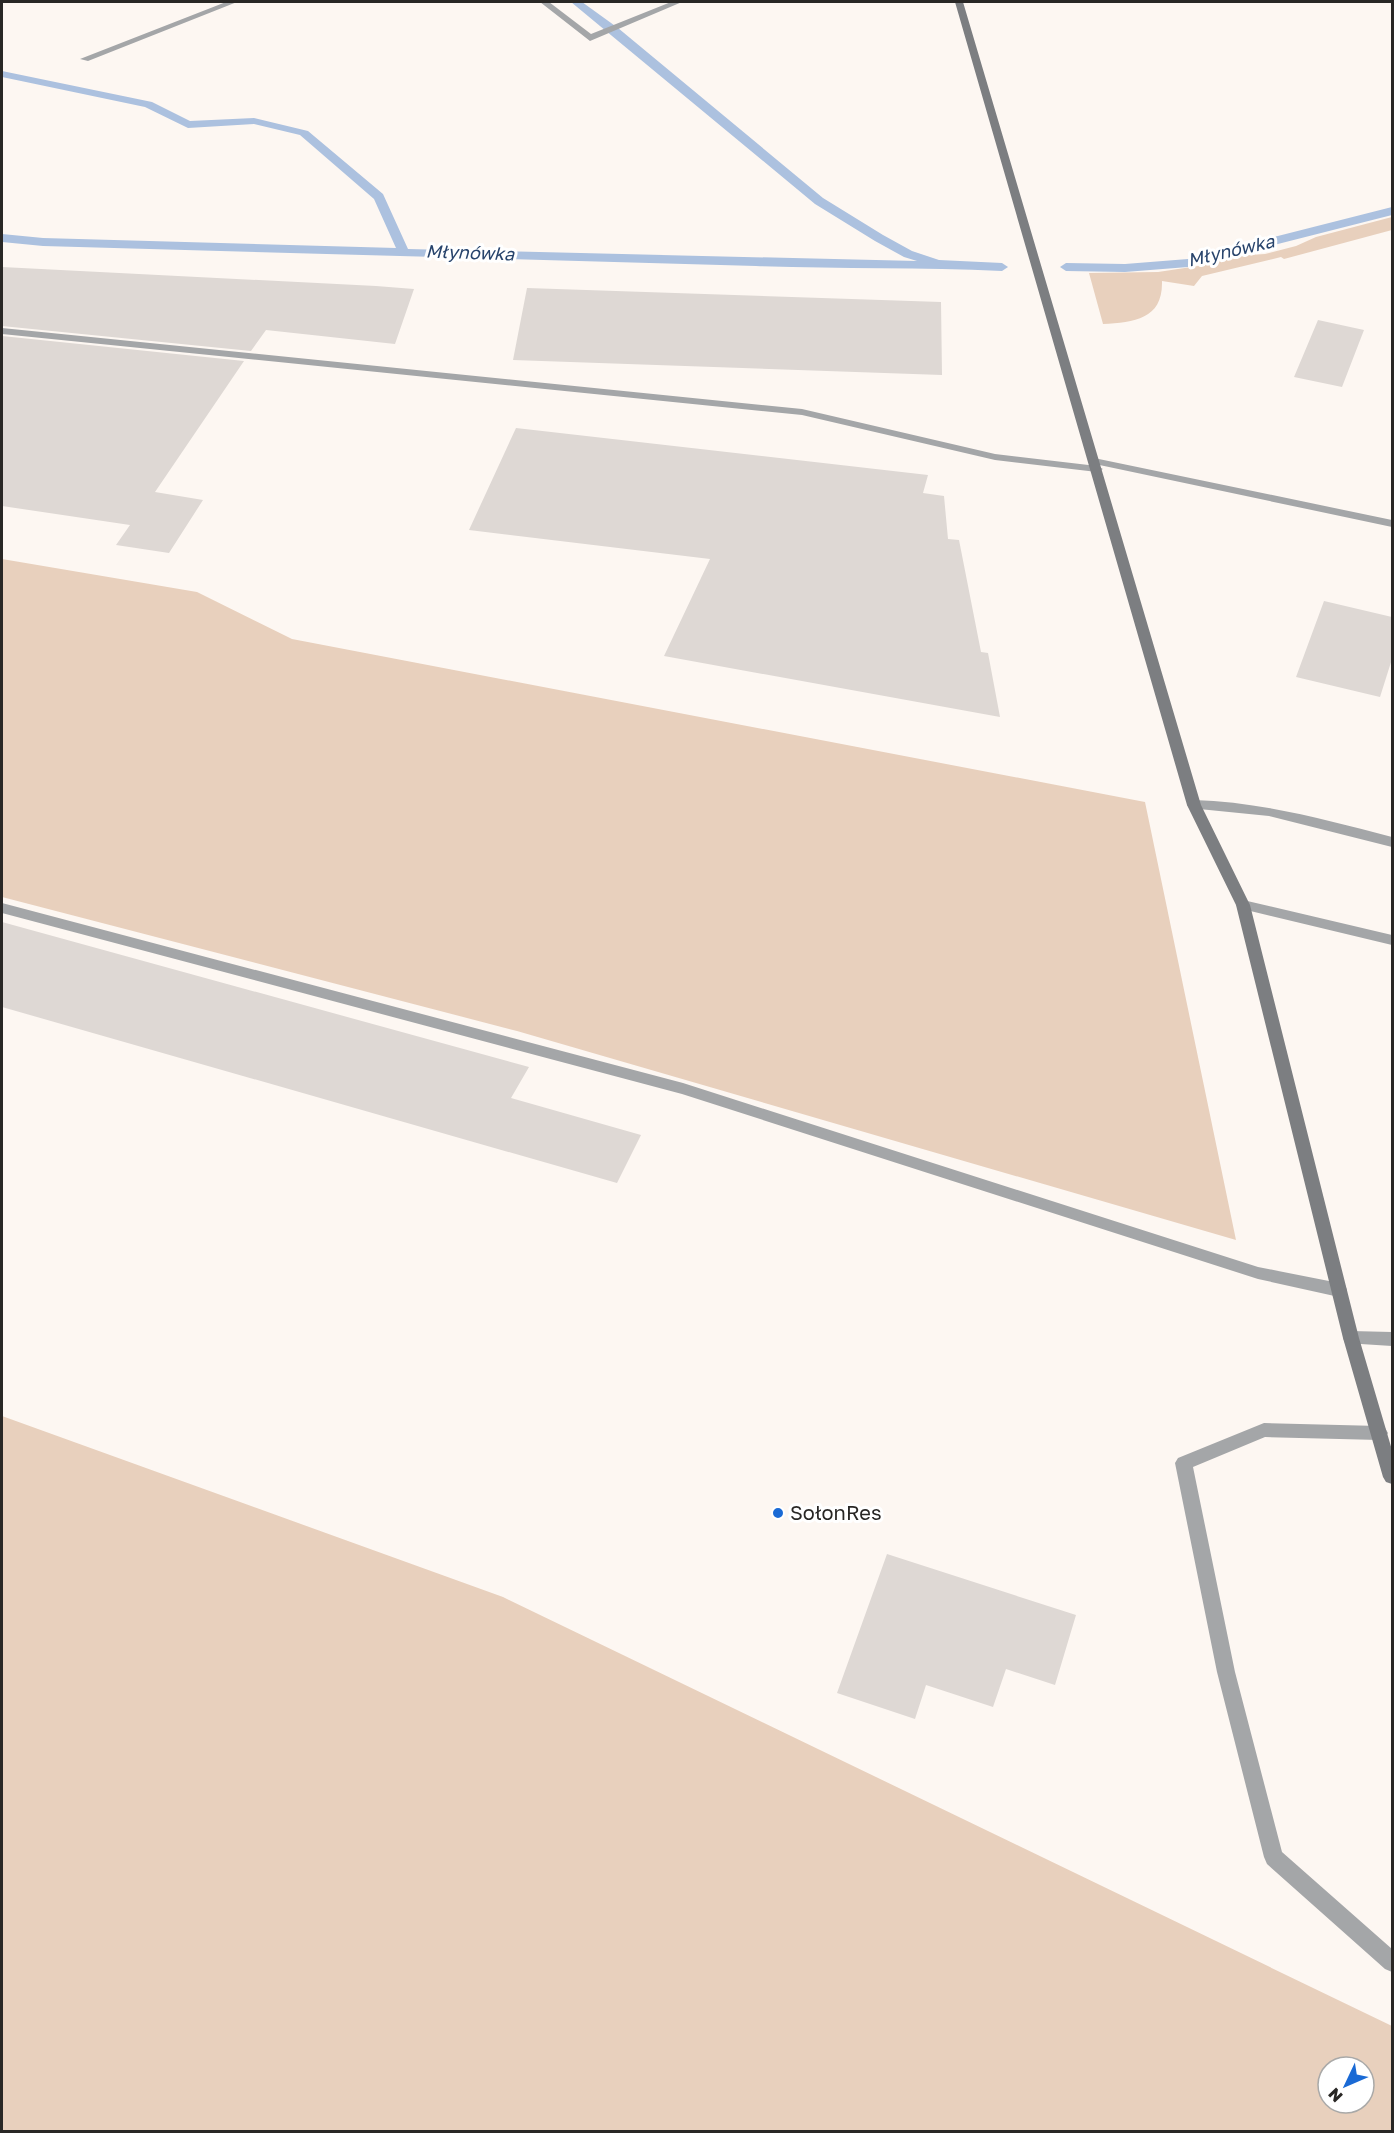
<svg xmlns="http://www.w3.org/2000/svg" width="1394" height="2133" font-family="'Golos Text',sans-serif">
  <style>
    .green { fill: #e8d0bd; fill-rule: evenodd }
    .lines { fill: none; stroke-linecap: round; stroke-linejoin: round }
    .stream { fill: #acc1df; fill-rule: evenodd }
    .building { fill: #ded8d4 }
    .lane { fill: #a4a6a8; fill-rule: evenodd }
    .street { fill: #a4a6a8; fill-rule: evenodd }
    .secondary { fill: #7c7e81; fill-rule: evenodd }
    .poi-dot { fill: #1a6ad5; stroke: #fff; stroke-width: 2 }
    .labels { text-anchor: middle; stroke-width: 6; stroke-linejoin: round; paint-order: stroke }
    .far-water-label { font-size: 18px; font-style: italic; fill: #28446c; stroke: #fff }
    .poi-label { font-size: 20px; fill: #292725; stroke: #fff; text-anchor: start }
  </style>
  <rect width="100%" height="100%" fill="#fdf7f2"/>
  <!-- green -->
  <path class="green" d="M1392,217V230L1284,259L1281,257L1202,276L1194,286L1162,281C1163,319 1135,322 1103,324L1089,273L1158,272L1198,266L1235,256L1265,254L1296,246L1316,237Z
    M2,559L197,592L292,639L1145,802L1236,1240L517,1031L2,897Z
    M2,1416L503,1597L1392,2026V2131H2ZM1328,2067H1364V2103H1328Z"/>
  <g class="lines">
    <!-- stream -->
    <path class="stream" d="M571,2H582L618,28L823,198L883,235L912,251L939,260L1002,263L1008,267L1002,271C920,267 838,269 756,266C518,259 281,253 43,246L2,242V234L43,238L396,248L374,199L300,135L254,124L188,128L145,107L2,77V71L152,102L190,121L254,118L308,131L383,194L408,249L917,261L904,257L875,241L815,204Z
      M1392,207V215L1188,267L1125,272L1066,271L1060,267L1066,263L1125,264L1188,259Z"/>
  </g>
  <!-- building -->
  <path class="building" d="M2,267L376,286L414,289L395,344L266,330L251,351L2,326Z
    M527,288L941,302L942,375L513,360Z
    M1318,320L1364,330L1342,387L1294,377Z
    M2,336L244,361L155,492L203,500L169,553L116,545L130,525L2,506Z
    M516,428L928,475L923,493L944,496L948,539L959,540L981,652L988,653L1000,717L664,656L710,559L469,530Z
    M1324,601L1392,617V659L1380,697L1296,677Z
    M2,922L529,1067L511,1098L641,1135L617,1183L2,1007Z
    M887,1554L1076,1615L1055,1685L1006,1669L993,1707L926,1685L915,1719L837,1693Z"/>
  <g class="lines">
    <!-- lane -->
    <path class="lane" d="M2,328L802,409L995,454L1097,466L1103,469L1097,472L995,460L802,415L2,334Z
      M2,903L683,1083L1258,1267L1339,1283L1345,1285L1347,1290L1345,1295L1339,1297L1258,1279L682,1094L2,913Z
      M1264,1423L1379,1426L1385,1428L1388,1433L1385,1438L1379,1440L1265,1437L1193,1467L1235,1672L1282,1852L1392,1949V1972L1385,1969L1267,1864L1264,1857L1217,1672L1175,1463L1178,1458Z"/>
    <!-- street -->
    <path class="street" d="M226,2H237L88,61L80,59Z
      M540,2H549L591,34L671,2H682L590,41Z
      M1094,458L1392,520V527L1090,463L1088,461Z
      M1194,800C1262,802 1327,820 1392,837V847L1269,816L1189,808L1187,805L1189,802Z
      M1243,900L1392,935V945L1238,908L1236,905L1238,902Z
      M1351,1331L1392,1332V1346L1345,1343L1343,1338L1345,1333Z"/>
    <!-- secondary -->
    <path class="secondary" d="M955,2H963L1201,805L1250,905L1359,1338L1392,1450V1484L1386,1482L1383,1477L1343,1338L1236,905L1187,805Z"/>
  </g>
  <!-- markers -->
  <circle class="poi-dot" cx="778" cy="1513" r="6"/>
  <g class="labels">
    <!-- far-water labels -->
    <g class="far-water-label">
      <text transform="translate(1231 251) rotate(-13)" y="6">Młynówka</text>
      <text transform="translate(470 253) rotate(2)" y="6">Młynówka</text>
    </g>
    <!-- poi labels -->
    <g class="poi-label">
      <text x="790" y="1520">SołonRes</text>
    </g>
  </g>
  <!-- border -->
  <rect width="1394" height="2133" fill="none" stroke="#292725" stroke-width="6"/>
  <!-- north arrow -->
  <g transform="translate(1346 2085) rotate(226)"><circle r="28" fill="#ffffff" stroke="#a9a9a8" stroke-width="1.5"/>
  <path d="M0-4.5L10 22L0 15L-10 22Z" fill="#1a6ad5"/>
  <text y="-9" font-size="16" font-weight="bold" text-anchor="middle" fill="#292725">N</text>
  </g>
</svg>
